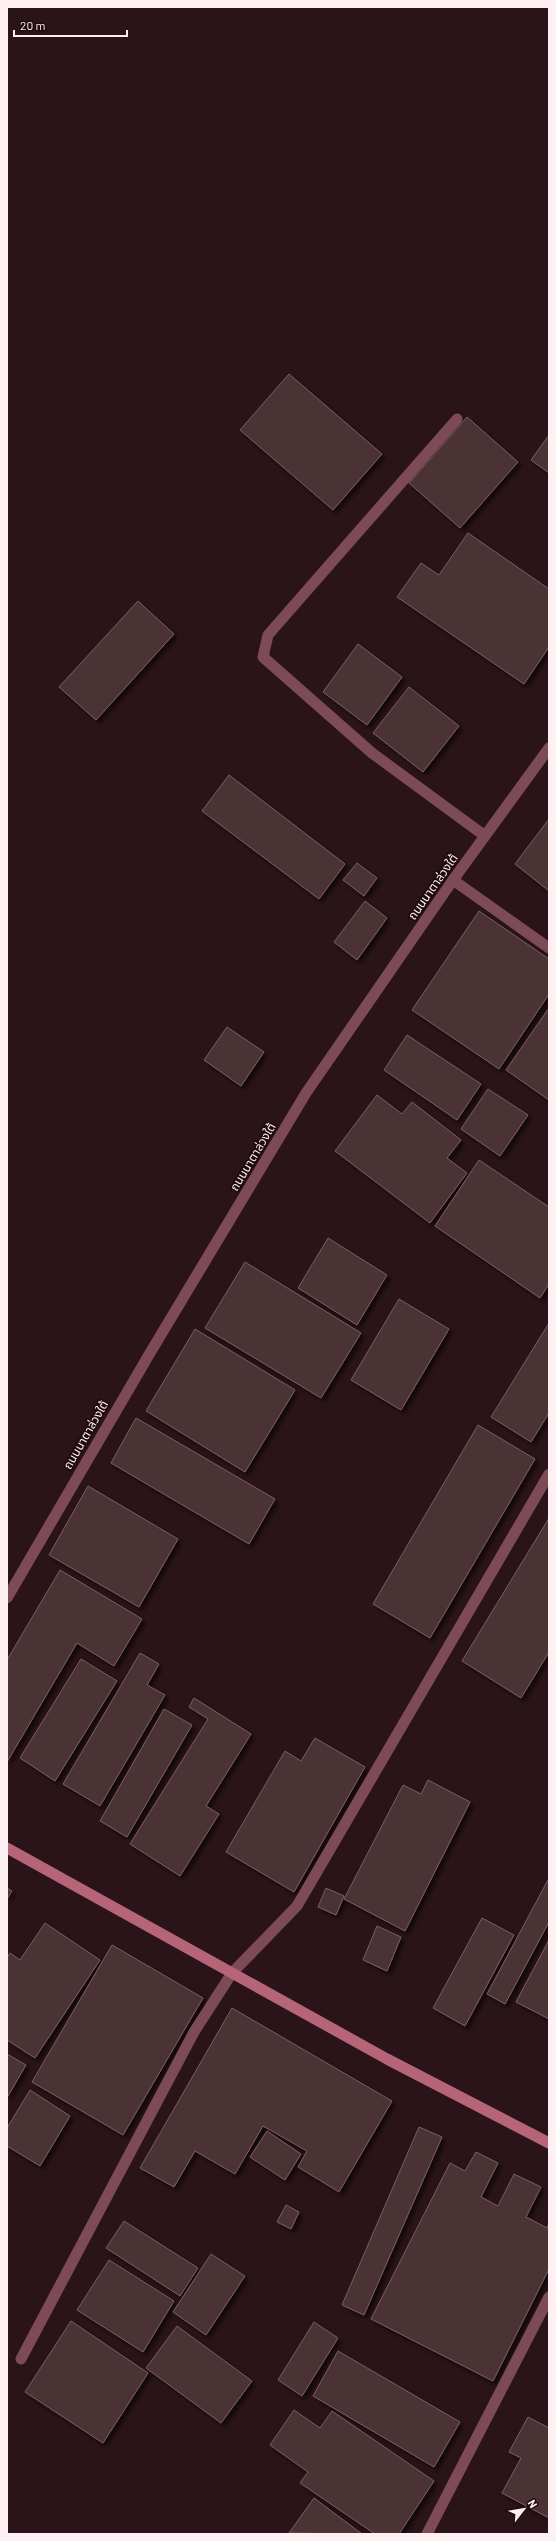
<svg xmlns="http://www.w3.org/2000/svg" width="556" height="2541" font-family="Barlow,'Noto Sans Thai',sans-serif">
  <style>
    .building { fill: #4b3136; stroke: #7a5e63; filter: url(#shadow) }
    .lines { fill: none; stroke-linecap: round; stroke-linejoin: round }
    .minor { stroke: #7d4b56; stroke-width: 11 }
    .secondary { stroke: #b56577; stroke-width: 11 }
    .labels { text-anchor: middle; stroke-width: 4; stroke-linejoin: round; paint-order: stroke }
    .street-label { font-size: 12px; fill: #fef0f2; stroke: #200b10 }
  </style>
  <defs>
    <filter id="shadow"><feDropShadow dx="3.5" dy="3.5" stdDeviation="2" flood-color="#0009"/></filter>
  </defs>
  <rect width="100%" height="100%" fill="#2b1419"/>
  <!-- building -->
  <path class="building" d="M289,374L382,454L333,510L240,430Z
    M467,417L518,462L460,528L409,483Z
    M549,435V473L531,460Z
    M468,533L549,589V647L524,684L397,597L421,563L439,575Z
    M138,601L174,634L96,720L59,687Z
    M358,644L402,677L367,725L323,692Z
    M409,687L459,726L423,772L373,733Z
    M229,775L345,864L319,899L202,811Z
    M549,819V891L515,864Z
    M357,863L377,878L364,896L343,880Z
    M365,901L387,918L357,960L334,942Z
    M479,911L549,959V994L499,1069L412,1010Z
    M549,1008V1100L506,1070Z
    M227,1027L264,1052L241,1086L204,1060Z
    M407,1035L481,1084L457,1120L384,1070Z
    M488,1089L528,1115L500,1156L461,1129Z
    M377,1095L402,1114L412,1102L461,1140L447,1158L467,1173L430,1223L335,1151Z
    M479,1160L549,1207V1284L540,1298L435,1226Z
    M328,1238L387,1275L357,1325L298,1288Z
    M245,1262L361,1333L321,1398L205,1328Z
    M399,1299L449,1329L401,1410L351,1380Z
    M549,1323V1413L531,1442L491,1417Z
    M195,1329L295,1390L245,1472L146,1411Z
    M136,1418L275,1499L249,1544L111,1463Z
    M478,1425L535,1459L430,1638L373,1604Z
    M88,1486L178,1539L139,1607L49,1555Z
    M549,1518V1652L521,1698L462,1661Z
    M60,1570L142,1619L114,1666L77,1643L7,1762V1660Z
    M140,1653L159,1664L147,1685L165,1695L100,1806L63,1784Z
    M81,1659L117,1681L55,1781L20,1758Z
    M194,1698L251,1734L206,1806L219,1814L180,1876L130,1844L208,1719L189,1707Z
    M164,1709L192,1725L127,1837L100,1821Z
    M315,1738L365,1767L294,1892L226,1852L285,1751L301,1761Z
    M428,1780L470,1802L405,1931L344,1899L403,1785L421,1794Z
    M549,1878V1922L505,2004L487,1994Z
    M7,1888L12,1891L7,1899Z
    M326,1888L344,1896L336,1915L318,1907Z
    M482,1918L514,1935L465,2026L433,2008Z
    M45,1923L100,1960L35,2058L7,2040V1958L10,1953L20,1960Z
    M377,1926L401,1937L387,1971L363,1960Z
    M549,1940V2019L516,2002Z
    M112,1945L203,1998L123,2135L32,2082Z
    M232,2008L392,2101L339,2192L298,2167L307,2151L263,2126L235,2174L195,2151L174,2187L140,2168Z
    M7,2054L26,2065L8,2096H7Z
    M30,2090L70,2116L40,2166L7,2146V2128Z
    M419,2127L442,2137L364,2315L342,2305Z
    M267,2131L301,2154L285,2180L250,2157Z
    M476,2152L498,2163L481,2197L498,2206L514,2174L541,2187L526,2217L547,2228L549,2223V2269L493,2381L371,2319L450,2163L465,2171Z
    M286,2205L299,2212L291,2229L277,2222Z
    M124,2221L198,2268L180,2296L106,2248Z
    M211,2254L245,2276L206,2335L173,2312Z
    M109,2260L174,2301L143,2352L77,2310Z
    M71,2321L148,2373L103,2443L25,2392Z
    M314,2322L338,2338L302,2396L278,2380Z
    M177,2326L252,2381L221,2423L146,2368Z
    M338,2351L460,2422L434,2467L313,2396Z
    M294,2410L320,2428L332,2411L434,2481L399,2534H375L300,2483L308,2472L270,2445Z
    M528,2417L549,2428V2518L502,2493L521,2458L509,2452Z
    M314,2498L362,2534L289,2533Z"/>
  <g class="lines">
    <!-- minor -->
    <path class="minor" d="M457,419L268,635L263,657L372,753L485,836
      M453,880L549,948
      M7,1598L150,1353L306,1093L453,880L549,748
      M21,2359L194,2032L232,1973L297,1906L549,1474
      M427,2534L549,2297"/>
    <!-- secondary -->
    <path class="secondary" d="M7,1848L387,2059L549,2143"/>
  </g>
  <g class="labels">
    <!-- street labels -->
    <g class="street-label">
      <text transform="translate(433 887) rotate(-55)" y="4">ถนนนาตาล่วงใต้</text>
      <text transform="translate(253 1157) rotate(-59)" y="4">ถนนนาตาล่วงใต้</text>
      <text transform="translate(86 1435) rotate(-60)" y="4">ถนนนาตาล่วงใต้</text>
    </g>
  </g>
  <!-- border -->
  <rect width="556" height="2541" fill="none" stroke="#fef0f2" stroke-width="16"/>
  <!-- north arrow -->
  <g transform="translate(524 2509) rotate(59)" stroke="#200b10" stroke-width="3" paint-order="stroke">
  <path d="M0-3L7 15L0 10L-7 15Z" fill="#fef0f2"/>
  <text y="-6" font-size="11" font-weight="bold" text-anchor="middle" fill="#fef0f2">N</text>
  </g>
  <!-- scale -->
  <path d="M14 30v6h113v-6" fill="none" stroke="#fef0f2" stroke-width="2"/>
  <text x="20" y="30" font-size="12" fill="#fef0f2" stroke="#200b10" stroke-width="3" paint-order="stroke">20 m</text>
</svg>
